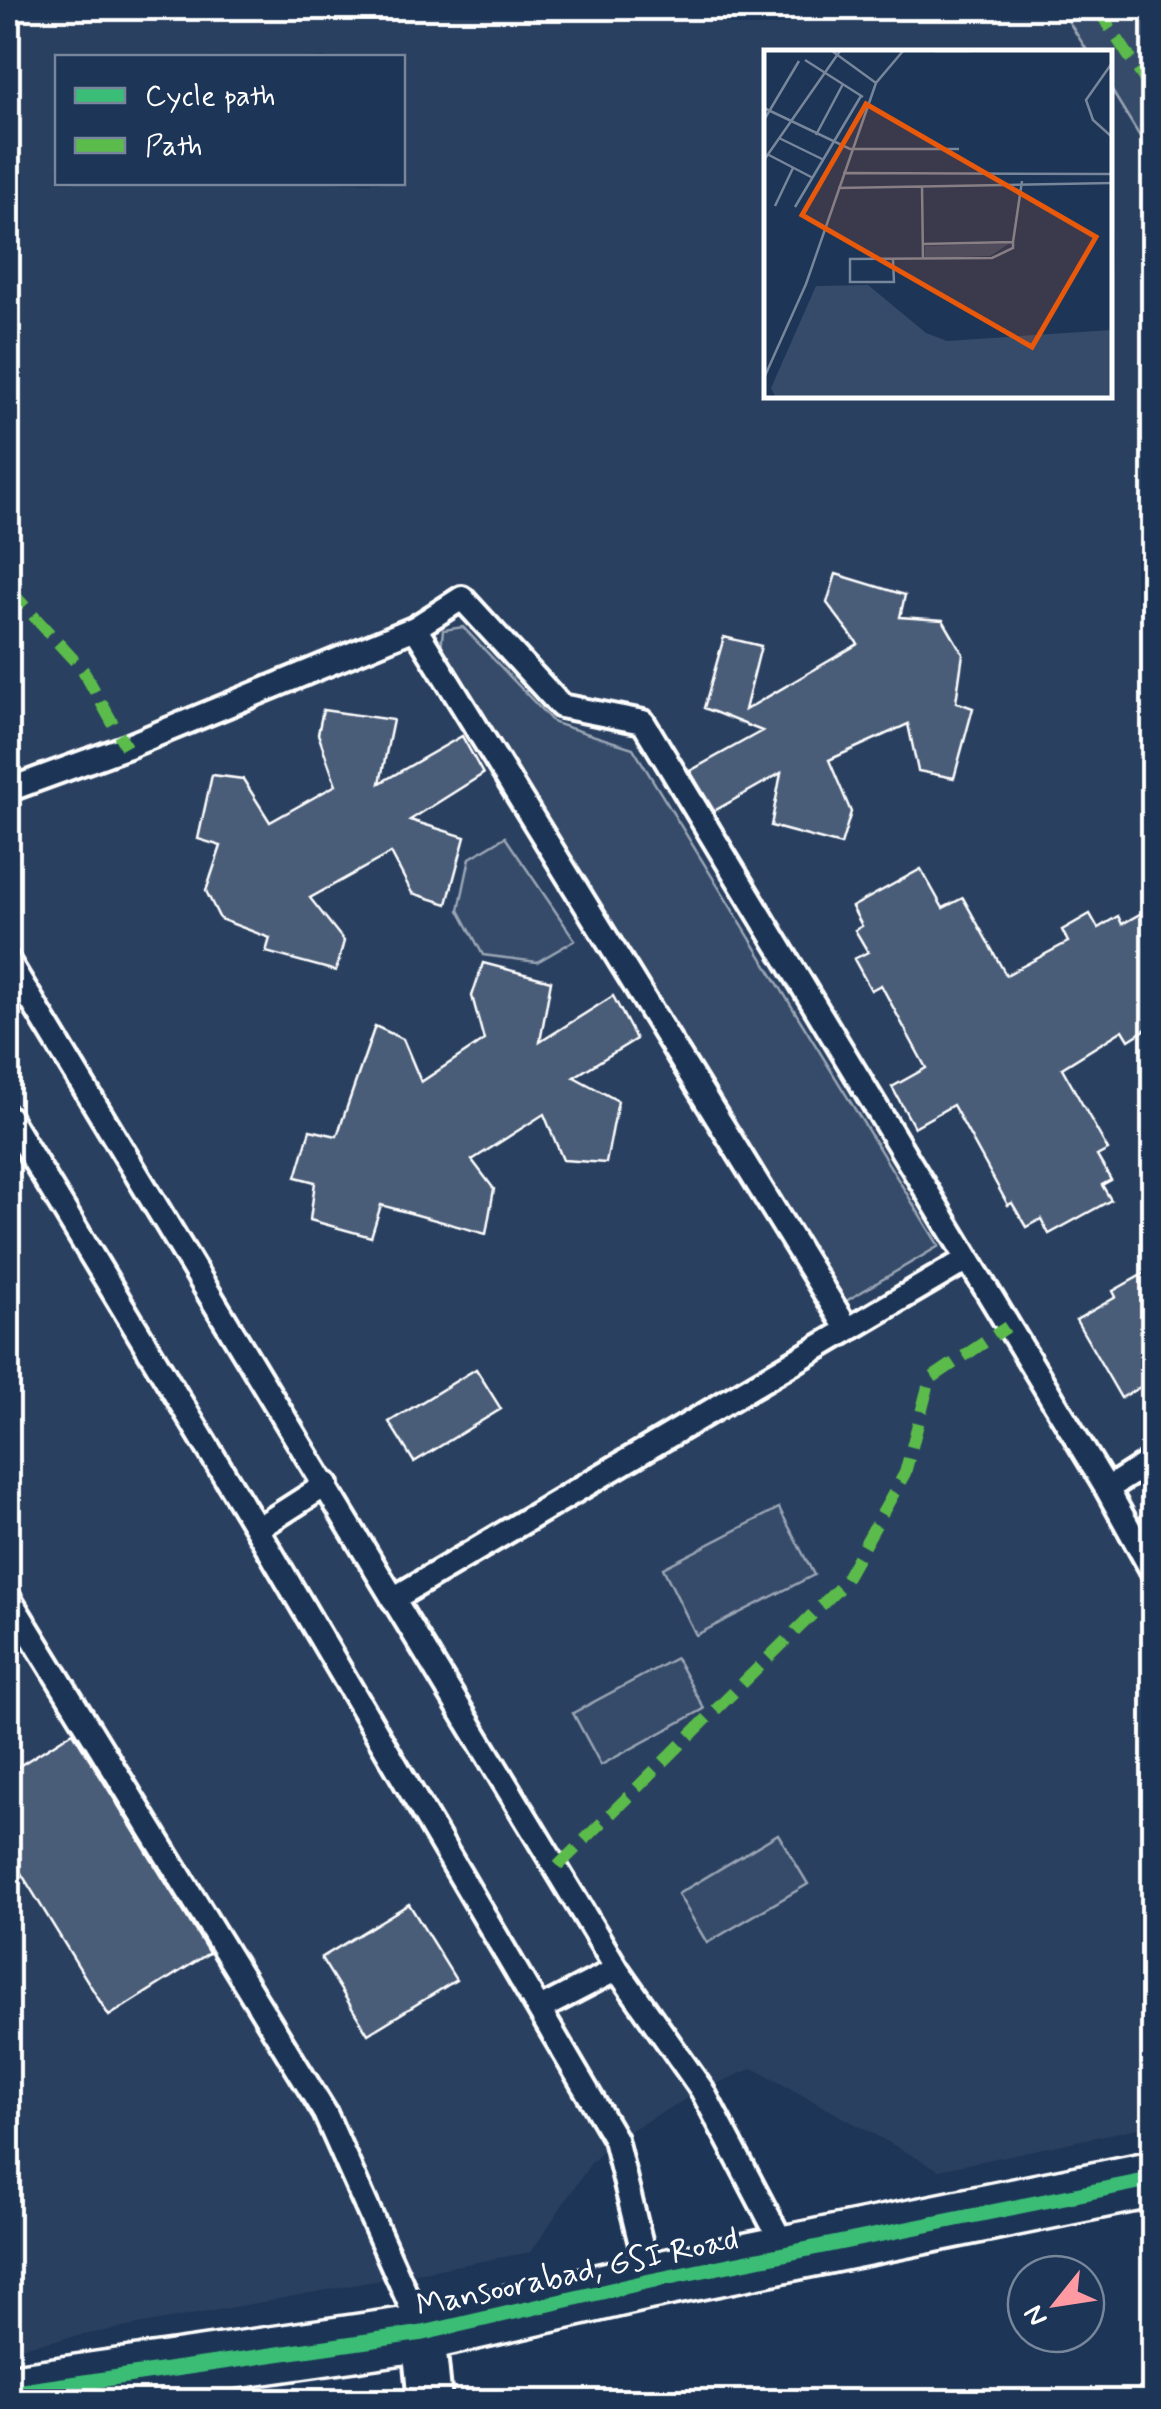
<svg xmlns="http://www.w3.org/2000/svg" width="1161" height="2409" font-family="Mynerve,sans-serif">
  <style>
    .built { fill: #2a4161; fill-rule: evenodd }
    .green { fill: #364b69; stroke: #9aa5b4; stroke-width: 2.5 }
    .building { fill: #4a5d79; stroke: #fff; stroke-width: 2.5 }
    .lines { fill: none; stroke-linecap: round; stroke-linejoin: round }
    .service-casing { stroke: #fff; stroke-width: 30 }
    .minor-casing { stroke: #fff; stroke-width: 50 }
    .tertiary-casing { stroke: #fff; stroke-width: 62 }
    .service { stroke: #1d3557; stroke-width: 22 }
    .minor { stroke: #1d3557; stroke-width: 42 }
    .tertiary { stroke: #1d3557; stroke-width: 55 }
    .quiet { stroke: #5cbc4b; stroke-width: 12; stroke-dasharray: 25 12; stroke-linecap: butt }
    .cycleway-casing { stroke: #1d3557; stroke-width: 21 }
    .cycleway { stroke: #3abd76; stroke-width: 15 }
    .labels { text-anchor: middle; stroke-width: 8; stroke-linejoin: round; paint-order: stroke }
    .street-label { font-size: 32px; fill: #fff; stroke: #1d3557 }
    .inset-road { fill: none; stroke: #77869a; stroke-width: 2.5 }
    .view { fill: #e8590c; fill-opacity: 0.15; stroke: #e8590c; stroke-width: 5 }
    .inset-edge { fill: none; stroke: #fff; stroke-width: 5 }
  </style>
  <rect width="100%" height="100%" fill="#1d3557"/>
  <filter id="ink" filterUnits="userSpaceOnUse"><feTurbulence type="fractalNoise" baseFrequency=".01" numOctaves="2"/><feDisplacementMap in="SourceGraphic" scale="20" xChannelSelector="R" yChannelSelector="G"/><feConvolveMatrix kernelMatrix="1 2 1 2 8 2 1 2 1" color-interpolation-filters="sRGB"/></filter>
  <g filter="url(#ink)">
    <!-- built -->
    <path class="built" d="M8,8H1060L1088,52H766V395H1108L1109,86L1154,158L1153,2125L939,2170L753,2068L702,2090L615,2139L591,2163L531,2252L8,2349ZM58,58H402V182H58Z"/>
    <!-- green -->
    <path class="green" d="M1060,8H1153V158L1109,86L1108,52H1088Z
      M463,627L554,723L633,748L939,1246L846,1301L441,649L443,630Z
      M505,837L575,940L537,962L483,955L459,910L470,858Z
      M779,1508L814,1575L696,1635L663,1568Z
      M676,1658L704,1709L601,1765L573,1713Z
      M778,1834L808,1884L707,1943L678,1894Z"/>
    <!-- building -->
    <path class="building" d="M836,574L905,595L900,617L943,620L963,654L956,702L973,708L954,778L918,771L908,724L829,760L851,812L841,845L771,826L781,773L714,811L690,771L762,731L704,708L724,637L761,646L745,710L858,644L827,603Z
      M323,710L393,720L380,783L462,736L483,774L410,820L465,837L447,904L412,893L391,853L310,898L344,941L336,971L266,952L270,938L220,919L206,891L221,846L198,839L212,775L243,779L270,822L336,785L318,734Z
      M921,869L943,908L963,898L1006,975L1068,942L1062,930L1090,914L1098,928L1118,916L1122,924L1154,906V1024L1129,1040L1123,1030L1062,1068L1108,1150L1097,1156L1111,1180L1102,1185L1111,1200L1049,1234L1041,1219L1026,1227L1012,1203L1008,1205L953,1105L914,1127L892,1087L926,1068L881,985L871,990L854,959L868,952L855,930L862,926L852,907Z
      M483,963L551,981L540,1042L613,996L636,1039L574,1077L618,1101L606,1163L563,1160L544,1114L472,1160L494,1189L486,1234L381,1205L371,1237L310,1220L315,1182L296,1177L310,1130L337,1136L375,1026L403,1039L421,1082L484,1040L472,996Z
      M1154,1268V1379L1121,1398L1076,1320L1116,1297L1113,1291Z
      M476,1369L501,1409L414,1462L389,1422Z
      M73,1732L209,1953L109,2016L8,1852V1773Z
      M409,1904L456,1980L368,2034L321,1958Z"/>
    <g class="lines">
      <!-- service casing -->
      <g class="service-casing">
        <path id="service" d="M8,790L126,747L415,628
          M8,961L617,1969L702,2090L788,2254
          M8,1117L257,1529L615,2139L650,2281
          M848,1330L415,628L462,598L561,706L643,722L1107,1489L1154,1574
          M1107,1489L1154,1459
          M257,1529L327,1484
          M8,1597L325,2113L423,2333
          M393,1599L966,1260
          M540,2009L617,1969"/>
      </g>
      <!-- minor casing -->
      <g class="minor-casing">
        <path id="minor" d="M423,2333L430,2402"/>
      </g>
      <!-- tertiary casing -->
      <g class="tertiary-casing">
        <path id="tertiary" d="M8,2393L423,2333L650,2281L1154,2179"/>
      </g>
      <!-- service -->
      <use href="#service" class="service"/>
      <!-- minor -->
      <use href="#minor" class="minor"/>
      <!-- tertiary -->
      <use href="#tertiary" class="tertiary"/>
      <!-- quiet -->
      <path class="quiet" d="M1097,8L1154,94
        M8,588L83,670L126,747
        M558,1866L842,1585L905,1473L930,1379L1007,1327"/>
      <!-- cycleway casing -->
      <g class="cycleway-casing">
        <path id="cycleway" d="M8,2393L423,2333L650,2281L1154,2179"/>
      </g>
      <!-- cycleway -->
      <use href="#cycleway" class="cycleway"/>
    </g>
  </g>
  <g class="labels">
    <!-- street labels -->
    <g class="street-label">
      <text transform="translate(577 2271) rotate(-12)" y="11">Mansoorabad, GSI Road</text>
    </g>
  </g>
  <!-- overview -->
  <g transform="translate(764 50)">
    <rect width="348" height="348" fill="#1d3557"/>
    <path d="M246,193L226,206L161,208V196ZM104,235L162,283L183,291L347,280V346H11L7,338L52,236Z" fill="#364b69"/>
    <path class="inset-road" d="M68,1L112,33M170,1H207M41,10L99,47M348,13L322,50L329,70L348,87M0,58L86,99H195M0,70L35,11M52,85L79,34M15,88L60,110M3,104L49,128M0,110L76,1M79,123L348,124M158,136L159,209M74,138L348,133M11,156L29,118M31,157L97,46M249,192L258,131M129,210L130,232H86V209L228,208L249,198V192L158,194M0,328L42,234L112,33L139,1"/>
    <path class="view" d="M102,54L332,187L268,297L38,165Z"/>
    <rect width="348" height="348" class="inset-edge"/>
  </g>
  <!-- margin -->
  <rect width="1161" height="2409" fill="none" stroke="#1d3557" stroke-width="40"/>
  <rect x="20" y="20" width="1121" height="2369" fill="none" stroke="#fff" stroke-width="4" filter="url(#ink)"/>
  <!-- legend -->
  <rect x="55" y="55" width="350" height="130" fill="#1d3557" stroke="#77869a" stroke-width="2.5"/>
  <rect x="75" y="88" width="50" height="15" fill="#3abd76" stroke="#77869a" stroke-width="2.5"/>
  <text x="145" y="105" font-size="30" fill="#ffffff">Cycle path</text>
  <rect x="75" y="138" width="50" height="15" fill="#5cbc4b" stroke="#77869a" stroke-width="2.5"/>
  <text x="145" y="155" font-size="30" fill="#ffffff">Path</text>
  <!-- north arrow -->
  <g transform="translate(1056 2304) rotate(240)"><circle r="48" fill="#1d3557" stroke="#77869a" stroke-width="2.5"/>
  <path d="M0-8L18 38L0 25L-18 38Z" fill="#ff9aa2"/>
  <text y="-15" font-size="28" font-weight="bold" text-anchor="middle" fill="#ffffff">N</text>
  </g>
</svg>
